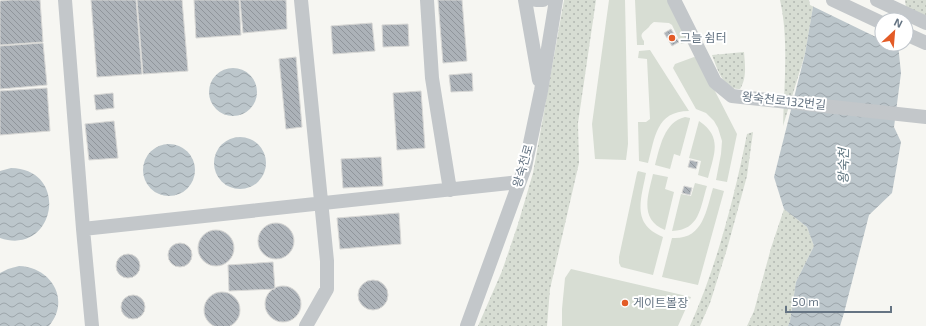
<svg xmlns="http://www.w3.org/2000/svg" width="926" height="326" font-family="'Exo 2','Noto Sans KR',sans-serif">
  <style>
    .grass { fill: url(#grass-dots) }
    .green { fill: #d7ddd3 }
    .water { fill: url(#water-waves) }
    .pier { fill: #f6f6f2 }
    .building { fill: url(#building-back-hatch); stroke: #d7d7d5 }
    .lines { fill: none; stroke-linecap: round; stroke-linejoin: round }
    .minor { stroke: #c3c7ca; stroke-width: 14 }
    .poi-dot { fill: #e35b26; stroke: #fff; stroke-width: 1.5 }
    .labels { text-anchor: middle; stroke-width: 4; stroke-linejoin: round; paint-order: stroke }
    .poi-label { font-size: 12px; fill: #657483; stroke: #fff; text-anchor: start }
    .street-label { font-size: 12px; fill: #657483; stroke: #fff }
    .water-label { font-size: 13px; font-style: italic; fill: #607680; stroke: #fff }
  </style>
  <defs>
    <pattern id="grass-dots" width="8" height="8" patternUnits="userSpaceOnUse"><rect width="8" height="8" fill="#d7ddd3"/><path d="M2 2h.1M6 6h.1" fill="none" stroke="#b2b8b1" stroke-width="1.8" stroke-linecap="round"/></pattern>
    <pattern id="water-waves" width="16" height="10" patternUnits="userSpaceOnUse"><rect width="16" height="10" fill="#bcc6cb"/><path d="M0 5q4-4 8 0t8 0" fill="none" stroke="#9ca5aa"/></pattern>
    <pattern id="building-back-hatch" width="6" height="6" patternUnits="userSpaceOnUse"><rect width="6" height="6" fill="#acb2b8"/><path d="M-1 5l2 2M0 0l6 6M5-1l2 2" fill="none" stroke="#90959b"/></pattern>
  </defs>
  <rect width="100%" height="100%" fill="#f6f6f2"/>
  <!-- grass -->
  <path class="grass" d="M564,0H596L578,123L579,163L550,289L547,326H478L502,271L518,224L533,173Z
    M780,0H811L813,7L805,54L783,126C784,86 789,39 780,0Z
    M905,0H926V24H908Z
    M744,52C745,65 747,78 740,89C723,90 717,68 712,55Z
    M753,132L747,176L727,249L710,303L700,326H690C717,265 734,199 747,134Z
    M784,209L807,227L814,246L796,282L790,321L788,326H747L754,311L771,248Z"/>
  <!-- green -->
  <path class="green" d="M609,0H625L628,144L626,160L595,159L592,124Z
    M635,0H668L689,42L681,44L672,25L669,23L654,22C652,23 650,25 649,27C644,32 638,34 644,41V45H637Z
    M650,50L689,111C656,111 655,138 648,163L639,161L638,122H646L650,119L647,59L638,58L639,51Z
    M694,57L698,58L737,134L727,182L716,180L721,154L722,141L718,128L714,121L706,113L696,109L673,68L675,64Z
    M685,117L690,118V119L680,156L674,154L670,169L655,165C660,147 664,122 685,117Z
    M699,121C723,137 714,154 708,178L698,175L701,161L689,158Z
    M638,171L646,173C641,200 631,224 663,237L653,275L621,267L619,263V257L637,173Z
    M653,174L668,177L665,189L674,192L665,230C639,219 648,196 653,174Z
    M695,183L707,186C700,208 700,230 672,231L681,194L691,196Z
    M713,188L724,191L698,285L662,277L672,238C703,240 706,211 713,188Z
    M571,269L691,297L678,326H562V309L565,278Z"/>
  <!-- water -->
  <path class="water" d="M811,0L882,20V44H898L901,73L894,127L901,142L892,193L869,215L844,313L840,326H788L790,321L796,282L814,246L807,227L784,209L774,177L805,54L813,7Z
    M209 92a24 24 0 1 1 48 0a24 24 0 1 1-48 0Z
    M214 163a26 26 0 1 1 52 0a26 26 0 1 1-52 0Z
    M143 170a26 26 0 1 1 52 0a26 26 0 1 1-52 0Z
    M11,168C71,169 55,257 0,238V171Z
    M19,266C51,267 71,300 49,326H0V273L8,269Z"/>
  <!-- pier -->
  <path class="pier" d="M809,0H896L898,20H882V40L810,5Z"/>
  <!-- building -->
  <path class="building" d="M11,0H40L43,42L0,45V1Z
    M91,0H136L142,74L97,77Z
    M137,0H182L188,71L143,74Z
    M194,0H239L241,35L196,38Z
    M240,0H286L287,29L243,33Z
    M438,0H462L467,61L443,63Z
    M372,23L375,51L333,54L331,26Z
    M408,24L409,46L383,47L382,25Z
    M671,29L679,42L672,46L664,33Z
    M43,43L47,85L0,89V46Z
    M296,57L302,127L286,129L279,59Z
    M472,73L473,91L451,92L449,75Z
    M47,88L50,131L0,135V91Z
    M421,91L425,148L397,150L393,93Z
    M113,93L114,108L96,110L94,95Z
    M114,121L118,158L89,160L85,124Z
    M381,157L383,186L343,188L341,159Z
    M690,160L698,162L696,169L688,167Z
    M684,186L692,188L690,195L682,193Z
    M399,213L401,244L340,249L337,218Z
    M258 241a18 18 0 1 1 36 0a18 18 0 1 1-36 0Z
    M198 248a18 18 0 1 1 36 0a18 18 0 1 1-36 0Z
    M168 255a12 12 0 1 1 24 0a12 12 0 1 1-24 0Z
    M116 266a12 12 0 1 1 24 0a12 12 0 1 1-24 0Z
    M273,262L275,289L229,291L228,265Z
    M358 295a15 15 0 1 1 30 0a15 15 0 1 1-30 0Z
    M265 304a18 18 0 1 1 36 0a18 18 0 1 1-36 0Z
    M204 310a18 18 0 1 1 36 0a18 18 0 1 1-36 0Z
    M121 307a12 12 0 1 1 24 0a12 12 0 1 1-24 0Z"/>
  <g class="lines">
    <!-- minor -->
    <path class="minor" d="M65,0L83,229
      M301,0L327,261V289L306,326
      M427,0L432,78L450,190
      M525,0L539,80
      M536,0H543
      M674,0L715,82L732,96L926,117
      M833,0L882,23
      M877,0L926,23
      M906,34L926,43
      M92,326L83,229L519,182
      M467,326L525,167L541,91L556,0"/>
  </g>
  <!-- markers -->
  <g class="poi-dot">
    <circle cx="672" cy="38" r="4"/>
    <circle cx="625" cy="303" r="4"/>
  </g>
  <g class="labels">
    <!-- poi labels -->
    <g class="poi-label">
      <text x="680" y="42">그늘 쉼터</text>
      <text x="633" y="307">게이트볼장</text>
    </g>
    <!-- street labels -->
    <g class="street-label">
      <text transform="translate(784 101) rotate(6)" y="4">왕숙천로132번길</text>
      <text transform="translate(523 166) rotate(-74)" y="4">왕숙천로</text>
    </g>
    <!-- water labels -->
    <g class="water-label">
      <text transform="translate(843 166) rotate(-89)" y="5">왕숙천</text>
    </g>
  </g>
  <!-- north arrow -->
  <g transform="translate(894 32) rotate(26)"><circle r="19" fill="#ffffff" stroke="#c1c7cd"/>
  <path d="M0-3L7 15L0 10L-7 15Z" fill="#e35b26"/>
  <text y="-6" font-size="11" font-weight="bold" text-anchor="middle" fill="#657483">N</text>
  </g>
  <!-- scale -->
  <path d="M786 306v6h105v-6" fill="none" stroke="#657483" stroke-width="2"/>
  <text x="792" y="306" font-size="12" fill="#657483" stroke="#ffffff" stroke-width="3" paint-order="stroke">50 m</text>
</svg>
